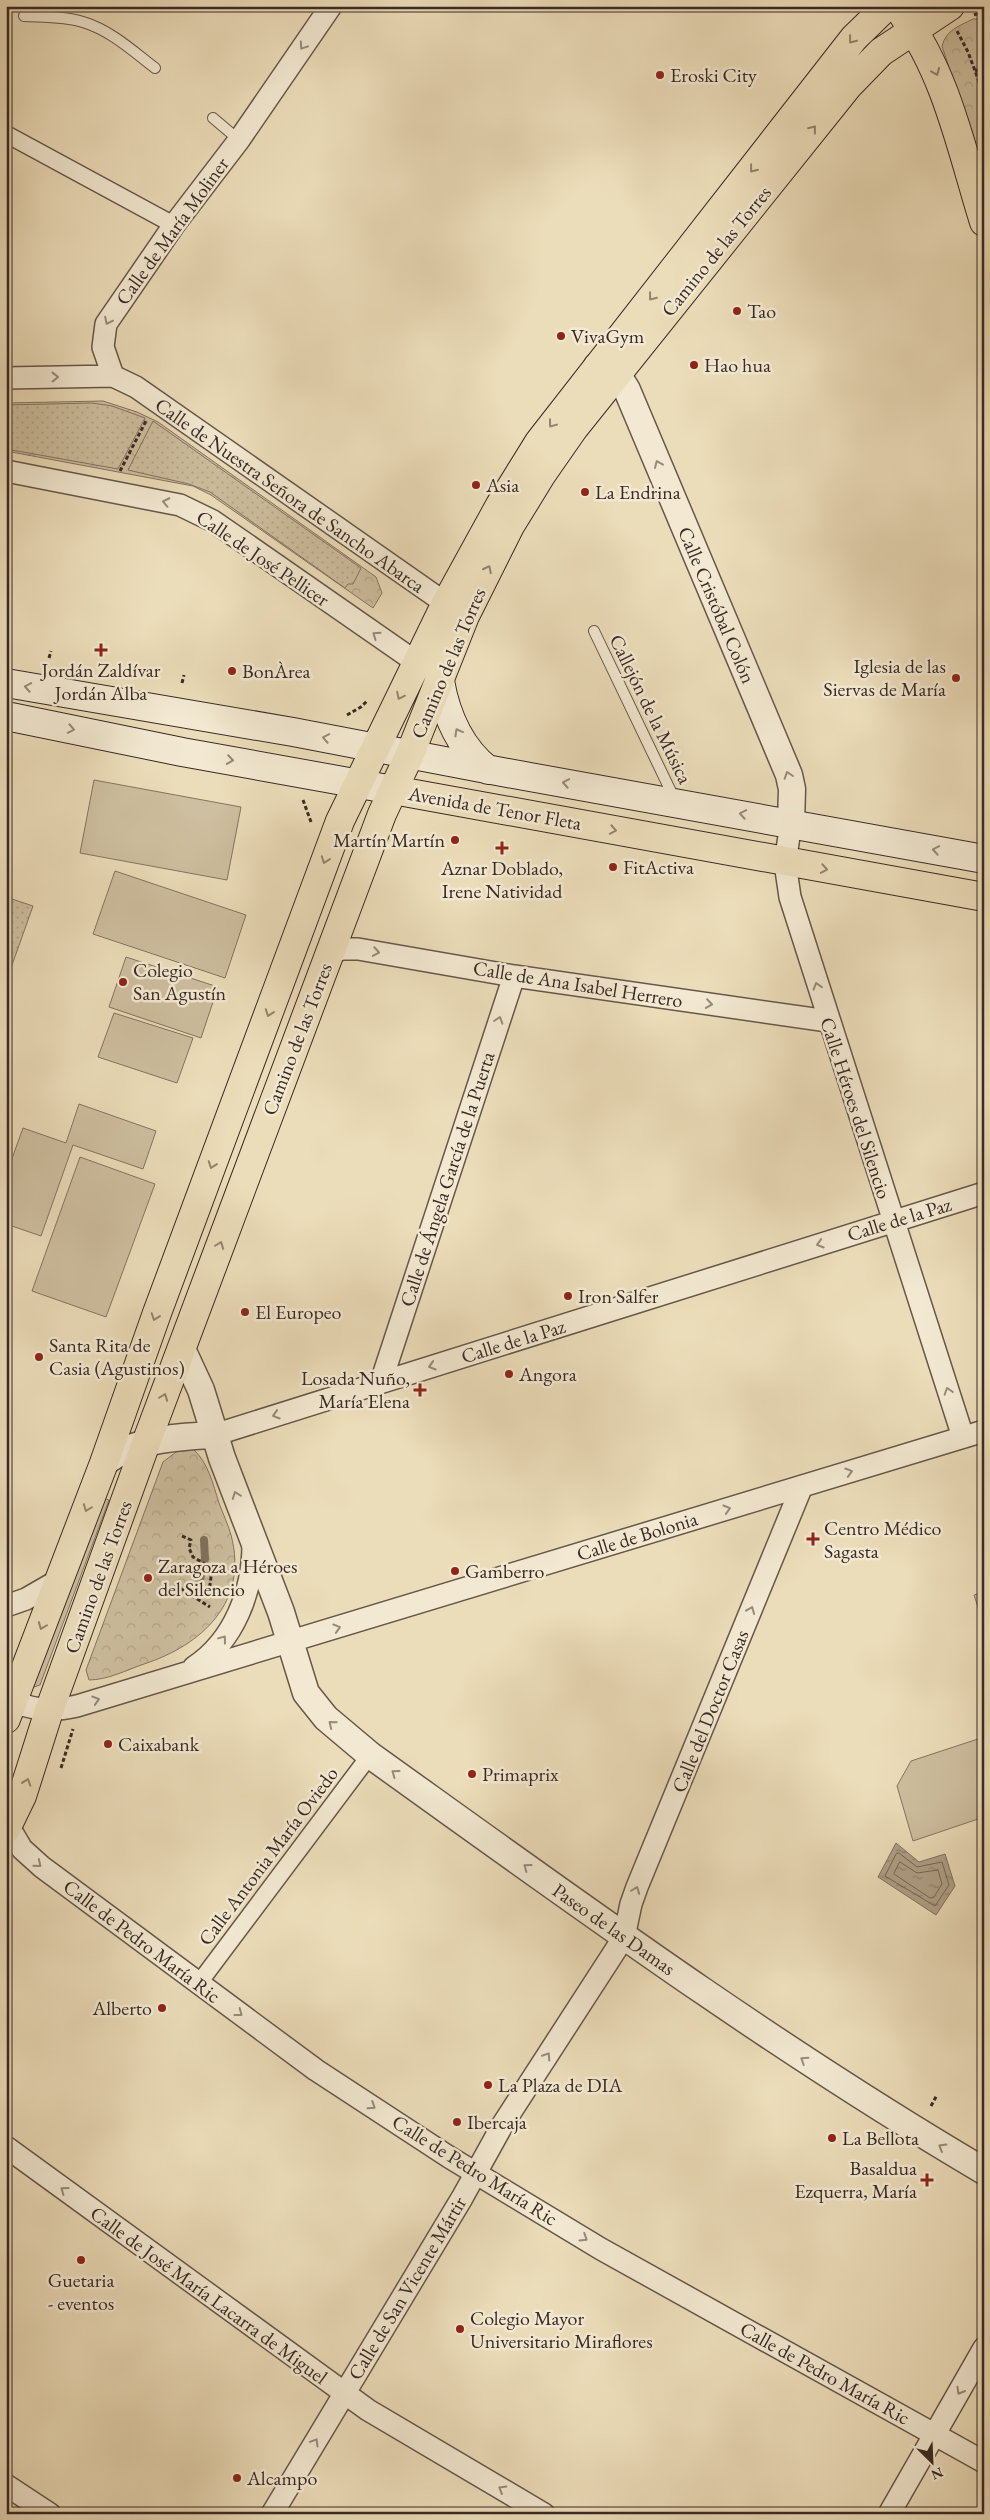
<svg xmlns="http://www.w3.org/2000/svg" width="990" height="2520" font-family="'EB Garamond',serif">
  <style>
    .grass { fill: #cebfa0; stroke: #847462 }
    .forest { fill: url(#forest-crowns); stroke: #847462 }
    .garden { fill: url(#garden-dots); stroke: #847462 }
    .water { fill: url(#water-ripples); stroke: #80715f }
    .lines { fill: none; stroke-linecap: round; stroke-linejoin: round }
    .shore { stroke: #746556; stroke-width: 1 }
    .stream { stroke: #80715f; stroke-width: 8 }
    .service-casing { stroke: #66574a; stroke-width: 12 }
    .pedestrian-casing { stroke: #66574a; stroke-width: 19 }
    .minor-casing { stroke: #66574a; stroke-width: 24 }
    .tertiary-casing { stroke: #66574a; stroke-width: 29 }
    .secondary-casing { stroke: #392a24; stroke-width: 30 }
    .primary-casing { stroke: #392a24; stroke-width: 30 }
    .path { stroke: #392a24; stroke-width: 3; stroke-dasharray: 4 2.5; stroke-linecap: butt }
    .service { stroke: #f3e9d2; stroke-width: 10 }
    .pedestrian { stroke: #f3e9d2; stroke-width: 16 }
    .minor { stroke: #f3e9d2; stroke-width: 21 }
    .tertiary { stroke: #f3e9d2; stroke-width: 26 }
    .secondary { stroke: #f3e9d2; stroke-width: 28 }
    .primary { stroke: #ecddba; stroke-width: 28 }
    .oneway { stroke: #92846f }
    .oneway2 { stroke: #968a7b }
    .poi-dot { fill: #8f2418; stroke: #f3e9d2; stroke-width: 2 }
    .labels { text-anchor: middle; stroke-width: 5; stroke-linejoin: round; paint-order: stroke }
    .poi-label { font-size: 20px; fill: #392a24; stroke: #f3e9d2; text-anchor: start }
    .street-label { font-size: 20px; fill: #392a24; stroke: #f3e9d2 }
  </style>
  <defs>
    <pattern id="forest-crowns" width="20" height="18" patternUnits="userSpaceOnUse" patternTransform="scale(1.25)"><rect width="20" height="18" fill="#cebfa0"/><path d="M2 6a3 3 0 1 1 6 0M12 15a3 3 0 1 1 6 0" fill="none" stroke="#b2a48a"/></pattern>
    <pattern id="garden-dots" width="8" height="8" patternUnits="userSpaceOnUse" patternTransform="scale(1.25)"><rect width="8" height="8" fill="#cebfa0"/><path d="M2 2h.1M6 6h.1" fill="none" stroke="#b2a48a" stroke-width="1.8" stroke-linecap="round"/></pattern>
    <pattern id="water-ripples" width="26" height="14" patternUnits="userSpaceOnUse" patternTransform="scale(1.25)"><rect width="26" height="14" fill="#afa087"/><path d="M2 4q2-2 4 0t4 0M15 11q2-2 4 0t4 0" fill="none" stroke="#8f836e"/></pattern>
  </defs>
  <rect width="100%" height="100%" fill="#ecddba"/>
  <filter id="stains"><feTurbulence type="fractalNoise" baseFrequency=".004" numOctaves="4"/><feColorMatrix values="0 0 0 0 .2 0 0 0 0 .09 0 0 0 0 .02 0 0 0 .5 -.17"/></filter>
  <radialGradient id="worn" r=".72"><stop offset=".6" stop-color="#630" stop-opacity="0"/><stop offset="1" stop-color="#630" stop-opacity=".3"/></radialGradient>
  <!-- grass -->
  <path class="grass" d="M94,780L241,807L227,880L80,853Z
    M115,871L246,915L225,978L93,934Z
    M126,957L218,987L201,1038L109,1007Z
    M114,1013L193,1038L177,1083L98,1057Z
    M79,1104L156,1131L143,1169L73,1145L41,1236L6,1224V1175L23,1128L66,1143Z
    M80,1157L155,1184L106,1317L32,1291Z
    M100,1497L109,1500L40,1685L34,1687L32,1686Z
    M984,1592V1626L974,1595Z
    M984,1737V1817L913,1841L897,1786L911,1761Z"/>
  <!-- forest -->
  <path class="forest" d="M973,19H978L984,23V175L942,46C946,30 959,26 973,19Z
    M103,401L137,412L158,422L376,577L382,593L373,608L211,495L193,486L6,451V403Z
    M193,1449C208,1462 213,1484 219,1503C223,1514 228,1524 231,1535C249,1602 202,1645 144,1664C127,1670 107,1680 89,1680L86,1670L163,1462L176,1452Z"/>
  <!-- garden -->
  <path class="garden" d="M92,403L112,406L145,418L118,469L6,449V405Z
    M153,421L361,568L353,584H348L345,588L210,492L189,484L128,470Z
    M6,897L33,906L6,982Z"/>
  <!-- water -->
  <path class="water" d="M896,1843L919,1862L945,1854L955,1886L936,1915L878,1877Z"/>
  <g class="lines">
    <!-- shore -->
    <path class="shore" d="M899,1853L917,1867L942,1862L949,1885L935,1906L885,1876L896,1854Z
      M900,1862L917,1873L938,1870L942,1884L934,1897L930,1898L894,1874Z"/>
    <!-- stream -->
    <path class="stream" d="M199,1583L205,1559L204,1540"/>
    <!-- service casing -->
    <g class="service-casing">
      <path id="service" d="M28,6L24,16C43,17 64,16 83,22C110,30 133,51 155,68
        M213,118L239,140
        M594,631L675,800"/>
    </g>
    <!-- pedestrian casing -->
    <g class="pedestrian-casing">
      <path id="pedestrian" d="M6,134L174,225
        M199,1983L370,1755"/>
    </g>
    <!-- minor casing -->
    <g class="minor-casing">
      <path id="minor" d="M113,376L103,347L106,324L174,225L239,140L331,6
        M6,378L113,376L136,387L458,612
        M6,471L180,505L213,521L416,662
        M791,823L785,863L790,897L963,1437
        M329,955L341,949H358L514,976L828,1021
        M381,1382L514,976
        M214,1435L984,1193
        M6,1606L26,1599L59,1580
        M194,1667C234,1641 253,1591 253,1544
        M6,1699C32,1710 51,1712 77,1706L984,1431
        M6,1822L22,1849L42,1867L316,2070L449,2157L601,2249L984,2462
        M6,2147L368,2410L544,2514
        M6,2485L50,2514
        M272,2514L462,2198L503,2124L624,1937L631,1904L637,1887L802,1486
        M889,2514L984,2348"/>
    </g>
    <!-- tertiary casing -->
    <g class="tertiary-casing">
      <path id="tertiary" d="M597,366L617,374L627,390L789,775L792,789L791,823
        M182,1349L201,1390L222,1458L281,1612L306,1693L326,1718L370,1755C571,1899 770,2045 984,2171
        M104,1463C133,1439 177,1437 214,1435"/>
    </g>
    <!-- secondary casing -->
    <g class="secondary-casing">
      <path id="secondary" d="M440,681C446,715 460,748 488,770
        M6,683L293,732L502,772L984,859
        M6,716L182,752L393,790"/>
    </g>
    <!-- primary casing -->
    <g class="primary-casing">
      <path id="primary" d="M903,15C947,75 962,152 984,222
        M393,790L984,897
        M6,1719L104,1463L157,1313L340,821L445,605L500,505L539,442L854,38L887,6
        M6,1829L22,1796L49,1711L146,1443L382,814L410,754L465,616L510,526L542,474L574,428L848,86L881,52L950,6"/>
    </g>
    <!-- path -->
    <path class="path" d="M974,15L984,11
      M957,31L968,52L984,95
      M975,71L984,68
      M120,471L146,421
      M49,658L51,651
      M182,683L184,675
      M347,715L361,707L368,700
      M303,800L311,822
      M182,1536L191,1540L189,1548L193,1557L212,1568L210,1585L198,1599
      M175,1585L210,1607
      M61,1768L73,1729
      M931,2106L937,2095"/>
    <!-- service -->
    <use href="#service" class="service"/>
    <!-- pedestrian -->
    <use href="#pedestrian" class="pedestrian"/>
    <!-- minor -->
    <use href="#minor" class="minor"/>
    <!-- tertiary -->
    <use href="#tertiary" class="tertiary"/>
    <!-- secondary -->
    <use href="#secondary" class="secondary"/>
    <!-- primary -->
    <use href="#primary" class="primary"/>
  </g>
  <!-- one-way arrows -->
  <defs><path id="oneway-chevron" d="M-2-3.5L2.5 0L-2 3.5" fill="none" stroke-width="1.6" stroke-linecap="round" stroke-linejoin="round" transform="scale(1.25)"/></defs>
  <g class="oneway">
    <use href="#oneway-chevron" transform="translate(852 40) rotate(128)"/>
    <use href="#oneway-chevron" transform="translate(936 72) rotate(68)"/>
    <use href="#oneway-chevron" transform="translate(813 129) rotate(-51)"/>
    <use href="#oneway-chevron" transform="translate(753 169) rotate(128)"/>
    <use href="#oneway-chevron" transform="translate(652 297) rotate(128)"/>
    <use href="#oneway-chevron" transform="translate(552 424) rotate(127)"/>
    <use href="#oneway-chevron" transform="translate(488 569) rotate(-63)"/>
    <use href="#oneway-chevron" transform="translate(400 696) rotate(116)"/>
    <use href="#oneway-chevron" transform="translate(613 830) rotate(11)"/>
    <use href="#oneway-chevron" transform="translate(325 860) rotate(110)"/>
    <use href="#oneway-chevron" transform="translate(824 869) rotate(10)"/>
    <use href="#oneway-chevron" transform="translate(269 1013) rotate(110)"/>
    <use href="#oneway-chevron" transform="translate(212 1165) rotate(110)"/>
    <use href="#oneway-chevron" transform="translate(220 1245) rotate(-69)"/>
    <use href="#oneway-chevron" transform="translate(155 1317) rotate(109)"/>
    <use href="#oneway-chevron" transform="translate(164 1397) rotate(-69)"/>
    <use href="#oneway-chevron" transform="translate(87 1508) rotate(111)"/>
    <use href="#oneway-chevron" transform="translate(42 1626) rotate(111)"/>
    <use href="#oneway-chevron" transform="translate(27 1782) rotate(-71)"/>
  </g>
  <g class="oneway2">
    <use href="#oneway-chevron" transform="translate(303 46) rotate(124)"/>
    <use href="#oneway-chevron" transform="translate(108 321) rotate(116)"/>
    <use href="#oneway-chevron" transform="translate(55 377) rotate(-1)"/>
    <use href="#oneway-chevron" transform="translate(658 464) rotate(-113)"/>
    <use href="#oneway-chevron" transform="translate(166 502) rotate(-168)"/>
    <use href="#oneway-chevron" transform="translate(376 635) rotate(-145)"/>
    <use href="#oneway-chevron" transform="translate(28 687) rotate(-170)"/>
    <use href="#oneway-chevron" transform="translate(71 729) rotate(11)"/>
    <use href="#oneway-chevron" transform="translate(458 732) rotate(-119)"/>
    <use href="#oneway-chevron" transform="translate(326 738) rotate(-169)"/>
    <use href="#oneway-chevron" transform="translate(230 760) rotate(9)"/>
    <use href="#oneway-chevron" transform="translate(788 775) rotate(-108)"/>
    <use href="#oneway-chevron" transform="translate(566 783) rotate(-170)"/>
    <use href="#oneway-chevron" transform="translate(743 814) rotate(-170)"/>
    <use href="#oneway-chevron" transform="translate(936 850) rotate(-170)"/>
    <use href="#oneway-chevron" transform="translate(376 952) rotate(10)"/>
    <use href="#oneway-chevron" transform="translate(817 986) rotate(-107)"/>
    <use href="#oneway-chevron" transform="translate(709 1004) rotate(8)"/>
    <use href="#oneway-chevron" transform="translate(499 1020) rotate(-72)"/>
    <use href="#oneway-chevron" transform="translate(820 1244) rotate(163)"/>
    <use href="#oneway-chevron" transform="translate(432 1366) rotate(163)"/>
    <use href="#oneway-chevron" transform="translate(948 1391) rotate(-108)"/>
    <use href="#oneway-chevron" transform="translate(276 1415) rotate(163)"/>
    <use href="#oneway-chevron" transform="translate(849 1472) rotate(-17)"/>
    <use href="#oneway-chevron" transform="translate(236 1495) rotate(-111)"/>
    <use href="#oneway-chevron" transform="translate(727 1509) rotate(-17)"/>
    <use href="#oneway-chevron" transform="translate(751 1610) rotate(-68)"/>
    <use href="#oneway-chevron" transform="translate(337 1628) rotate(-17)"/>
    <use href="#oneway-chevron" transform="translate(223 1639) rotate(-53)"/>
    <use href="#oneway-chevron" transform="translate(96 1700) rotate(-17)"/>
    <use href="#oneway-chevron" transform="translate(332 1724) rotate(-141)"/>
    <use href="#oneway-chevron" transform="translate(395 1773) rotate(-144)"/>
    <use href="#oneway-chevron" transform="translate(38 1864) rotate(39)"/>
    <use href="#oneway-chevron" transform="translate(527 1867) rotate(-144)"/>
    <use href="#oneway-chevron" transform="translate(636 1890) rotate(-69)"/>
    <use href="#oneway-chevron" transform="translate(239 2013) rotate(37)"/>
    <use href="#oneway-chevron" transform="translate(547 2056) rotate(-57)"/>
    <use href="#oneway-chevron" transform="translate(804 2060) rotate(-147)"/>
    <use href="#oneway-chevron" transform="translate(372 2106) rotate(33)"/>
    <use href="#oneway-chevron" transform="translate(942 2147) rotate(-149)"/>
    <use href="#oneway-chevron" transform="translate(64 2190) rotate(-144)"/>
    <use href="#oneway-chevron" transform="translate(584 2238) rotate(32)"/>
    <use href="#oneway-chevron" transform="translate(960 2391) rotate(120)"/>
    <use href="#oneway-chevron" transform="translate(315 2442) rotate(-59)"/>
    <use href="#oneway-chevron" transform="translate(502 2489) rotate(-149)"/>
  </g>
  <!-- markers -->
  <g class="poi-dot">
    <circle cx="660" cy="75" r="5"/>
    <circle cx="737" cy="311" r="5"/>
    <circle cx="561" cy="336" r="5"/>
    <circle cx="694" cy="365" r="5"/>
    <circle cx="476" cy="485" r="5"/>
    <circle cx="585" cy="492" r="5"/>
    <path d="M98.5 642.5h5v5h5v5h-5v5h-5v-5h-5v-5h5z"/>
    <circle cx="232" cy="671" r="5"/>
    <circle cx="956" cy="678" r="5"/>
    <circle cx="455" cy="840" r="5"/>
    <path d="M499.5 840.5h5v5h5v5h-5v5h-5v-5h-5v-5h5z"/>
    <circle cx="613" cy="867" r="5"/>
    <circle cx="123" cy="982" r="5"/>
    <circle cx="568" cy="1296" r="5"/>
    <circle cx="245" cy="1312" r="5"/>
    <circle cx="39" cy="1357" r="5"/>
    <circle cx="509" cy="1374" r="5"/>
    <path d="M417.5 1382.5h5v5h5v5h-5v5h-5v-5h-5v-5h5z"/>
    <path d="M810.5 1531.5h5v5h5v5h-5v5h-5v-5h-5v-5h5z"/>
    <circle cx="455" cy="1571" r="5"/>
    <circle cx="148" cy="1578" r="5"/>
    <circle cx="108" cy="1744" r="5"/>
    <circle cx="472" cy="1774" r="5"/>
    <circle cx="162" cy="2008" r="5"/>
    <circle cx="488" cy="2085" r="5"/>
    <circle cx="457" cy="2122" r="5"/>
    <circle cx="832" cy="2138" r="5"/>
    <path d="M924.5 2172.5h5v5h5v5h-5v5h-5v-5h-5v-5h5z"/>
    <circle cx="81" cy="2260" r="5"/>
    <circle cx="460" cy="2329" r="5"/>
    <circle cx="237" cy="2478" r="5"/>
  </g>
  <g class="labels">
    <!-- poi labels -->
    <g class="poi-label">
      <text x="670" y="82">Eroski City</text>
      <text x="747" y="318">Tao</text>
      <text x="571" y="343">VivaGym</text>
      <text x="704" y="372">Hao hua</text>
      <text x="486" y="492">Asia</text>
      <text x="595" y="499">La Endrina</text>
      <text x="946" y="673" text-anchor="end">Iglesia de las<tspan x="946" dy="23">Siervas de María</tspan></text>
      <text x="101" y="677" text-anchor="middle">Jordán Zaldívar<tspan x="101" dy="23">Jordán Alba</tspan></text>
      <text x="242" y="678">BonÀrea</text>
      <text x="445" y="847" text-anchor="end">Martín Martín</text>
      <text x="623" y="874">FitActiva</text>
      <text x="502" y="875" text-anchor="middle">Aznar Doblado,<tspan x="502" dy="23">Irene Natividad</tspan></text>
      <text x="133" y="977">Colegio<tspan x="133" dy="23">San Agustín</tspan></text>
      <text x="578" y="1303">Iron Salfer</text>
      <text x="255" y="1319">El Europeo</text>
      <text x="49" y="1352">Santa Rita de<tspan x="49" dy="23">Casia (Agustinos)</tspan></text>
      <text x="519" y="1381">Angora</text>
      <text x="410" y="1385" text-anchor="end">Losada Nuño,<tspan x="410" dy="23">María Elena</tspan></text>
      <text x="824" y="1535">Centro Médico<tspan x="824" dy="23">Sagasta</tspan></text>
      <text x="158" y="1573">Zaragoza a Héroes<tspan x="158" dy="23">del Silencio</tspan></text>
      <text x="465" y="1578">Gamberro</text>
      <text x="118" y="1751">Caixabank</text>
      <text x="482" y="1781">Primaprix</text>
      <text x="152" y="2015" text-anchor="end">Alberto</text>
      <text x="498" y="2092">La Plaza de DIA</text>
      <text x="467" y="2129">Ibercaja</text>
      <text x="842" y="2145">La Bellota</text>
      <text x="917" y="2175" text-anchor="end">Basaldua<tspan x="917" dy="23">Ezquerra, María</tspan></text>
      <text x="81" y="2287" text-anchor="middle">Guetaria<tspan x="81" dy="23">- eventos</tspan></text>
      <text x="470" y="2325">Colegio Mayor<tspan x="470" dy="23">Universitario Miraflores</tspan></text>
      <text x="247" y="2485">Alcampo</text>
    </g>
    <!-- street labels -->
    <g class="street-label">
      <text transform="translate(172 231) rotate(-54)" y="7">Calle de María Moliner</text>
      <text transform="translate(716 251) rotate(-51)" y="7">Camino de las Torres</text>
      <text transform="translate(290 495) rotate(35)" y="7">Calle de Nuestra Señora de Sancho Abarca</text>
      <text transform="translate(263 558) rotate(34)" y="7">Calle de José Pellicer</text>
      <text transform="translate(717 605) rotate(67)" y="7">Calle Cristóbal Colón</text>
      <text transform="translate(448 663) rotate(-67)" y="7">Camino de las Torres</text>
      <text transform="translate(651 709) rotate(64)" y="7">Callejón de la Música</text>
      <text transform="translate(495 808) rotate(10)" y="7">Avenida de Tenor Fleta</text>
      <text transform="translate(578 984) rotate(9)" y="7">Calle de Ana Isabel Herrero</text>
      <text transform="translate(297 1039) rotate(-69)" y="7">Camino de las Torres</text>
      <text transform="translate(856 1108) rotate(72)" y="7">Calle Héroes del Silencio</text>
      <text transform="translate(447 1179) rotate(-72)" y="7">Calle de Ángela García de la Puerta</text>
      <text transform="translate(899 1219) rotate(-17)" y="7">Calle de la Paz</text>
      <text transform="translate(513 1341) rotate(-17)" y="7">Calle de la Paz</text>
      <text transform="translate(637 1536) rotate(-17)" y="7">Calle de Bolonia</text>
      <text transform="translate(98 1577) rotate(-70)" y="7">Camino de las Torres</text>
      <text transform="translate(710 1711) rotate(-68)" y="7">Calle del Doctor Casas</text>
      <text transform="translate(268 1856) rotate(-53)" y="7">Calle Antonia María Oviedo</text>
      <text transform="translate(614 1929) rotate(35)" y="7">Paseo de las Damas</text>
      <text transform="translate(142 1941) rotate(37)" y="7">Calle de Pedro María Ric</text>
      <text transform="translate(475 2170) rotate(32)" y="7">Calle de Pedro María Ric</text>
      <text transform="translate(407 2288) rotate(-59)" y="7">Calle de San Vicente Mártir</text>
      <text transform="translate(209 2295) rotate(36)" y="7">Calle de José María Lacarra de Miguel</text>
      <text transform="translate(825 2373) rotate(29)" y="7">Calle de Pedro María Ric</text>
    </g>
  </g>
  <!-- margin -->
  <rect width="990" height="2520" fill="none" stroke="#ecddba" stroke-width="25"/>
  <rect x="8" y="8" width="975" height="2505" fill="none" stroke="#392a24" stroke-width="2.5"/>
  <rect x="12" y="12" width="965" height="2495" fill="none" stroke="#392a24"/>
  <!-- north arrow -->
  <g transform="translate(932 2462) rotate(156)" stroke="#f3e9d2" stroke-width="4" paint-order="stroke">
  <path d="M0-4L9 19L0 12L-9 19Z" fill="#392a24"/>
  <text y="-8" font-size="14" font-weight="bold" text-anchor="middle" fill="#392a24">N</text>
  </g>
  <rect width="100%" height="100%" filter="url(#stains)"/>
  <rect width="100%" height="100%" fill="url(#worn)"/>
</svg>
